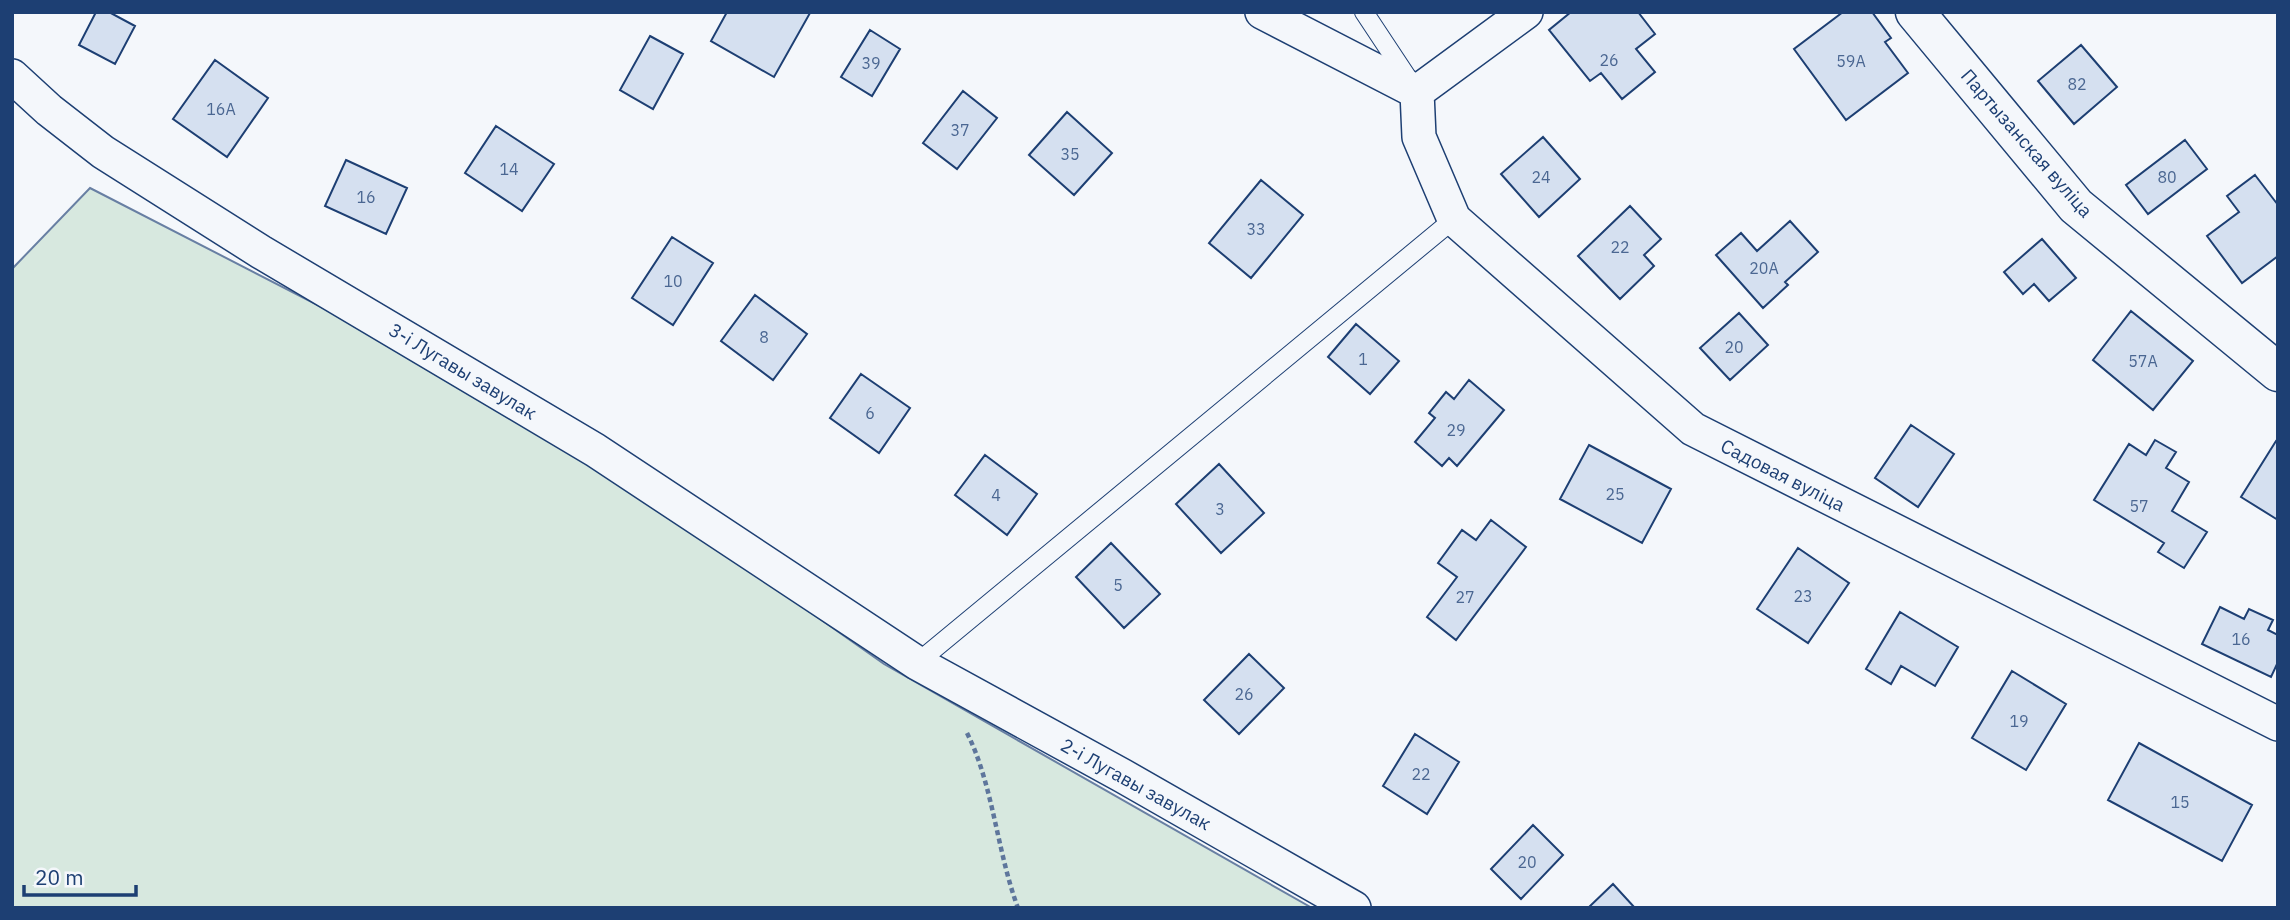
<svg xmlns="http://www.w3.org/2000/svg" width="2290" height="920" font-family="'IBM Plex Sans',sans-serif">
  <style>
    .green { fill: #d7e8df; stroke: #687fa3; stroke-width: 2 }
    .building { fill: #d5e0f0; stroke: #1d3f73; stroke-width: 2 }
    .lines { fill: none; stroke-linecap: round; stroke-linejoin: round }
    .lane-casing { stroke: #1d3f73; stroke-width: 20 }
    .street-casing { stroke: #1d3f73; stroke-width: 36 }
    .secondary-casing { stroke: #1d3f73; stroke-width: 41 }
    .path { stroke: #5e769c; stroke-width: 4.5; stroke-dasharray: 5 3.5; stroke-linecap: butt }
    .lane { stroke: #f4f7fb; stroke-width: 18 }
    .street { stroke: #f4f7fb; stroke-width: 33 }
    .secondary { stroke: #f4f7fb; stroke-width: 38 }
    .labels { text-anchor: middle; stroke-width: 5; stroke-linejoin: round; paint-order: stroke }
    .number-label { font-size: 16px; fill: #4b6792 }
    .street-label { font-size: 19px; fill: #1d3f73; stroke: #f4f7fb }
  </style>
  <rect width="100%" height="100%" fill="#f4f7fb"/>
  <!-- green -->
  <path class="green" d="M90,188L374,334L636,489L884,664L1312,908H12V269Z"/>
  <!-- building -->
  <path class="building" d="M96,12H109L135,26L115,64L79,45Z
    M727,12H809L810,13L774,77L711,41Z
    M1571,12H1638L1655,34L1636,49L1655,72L1622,99L1601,73L1590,81L1549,30Z
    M1843,12H1872L1891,38L1885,42L1908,73L1846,120L1794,49Z
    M870,30L900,49L872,96L841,77Z
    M650,36L683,54L653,109L620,90Z
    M2081,45L2117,87L2074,124L2038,81Z
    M215,60L268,98L227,157L173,119Z
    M963,91L997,118L957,169L923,143Z
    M1067,112L1112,153L1074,195L1029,155Z
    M496,126L554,164L522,211L465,173Z
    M1543,137L1580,179L1539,217L1501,174Z
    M2185,140L2207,169L2148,214L2126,185Z
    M346,160L407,188L386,234L325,206Z
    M2255,175L2278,205V256L2242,283L2207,236L2239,212L2227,196Z
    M1261,180L1303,215L1251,278L1209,243Z
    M1630,206L1661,239L1644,255L1654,266L1620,299L1578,256Z
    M1790,221L1818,252L1785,282L1788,285L1763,308L1716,255L1741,233L1757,251Z
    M672,237L713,263L673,325L632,298Z
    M2042,239L2076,278L2049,301L2034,284L2023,294L2004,272Z
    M755,295L807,334L773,380L721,341Z
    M2131,311L2193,361L2153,410L2093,360Z
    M1739,313L1768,345L1730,380L1700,348Z
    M1356,324L1399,361L1370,394L1328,357Z
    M861,374L910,408L879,453L830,418Z
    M1469,380L1504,410L1457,466L1449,458L1442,466L1415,442L1435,418L1429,413L1446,392L1454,399Z
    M1911,425L1954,454L1918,507L1875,478Z
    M2155,440L2176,452L2166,468L2189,482L2172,511L2207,532L2184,568L2158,552L2164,543L2094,500L2129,444L2146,455Z
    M2276,441L2278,442V520L2241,497Z
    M1589,445L1671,489L1642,543L1560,499Z
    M985,455L1037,494L1007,535L955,495Z
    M1219,464L1264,513L1221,553L1176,504Z
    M1491,520L1526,547L1456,640L1427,617L1457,577L1438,563L1462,530L1476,540Z
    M1111,543L1160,594L1124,628L1076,577Z
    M1798,548L1849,583L1808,643L1757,609Z
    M2220,607L2244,619L2249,609L2273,620L2268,630L2278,635V662L2271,677L2202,644Z
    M1900,612L1958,647L1935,686L1901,666L1891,684L1866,669Z
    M1249,654L1284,688L1239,734L1204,700Z
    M2012,671L2066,704L2026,770L1972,738Z
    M1415,734L1459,762L1427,814L1383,786Z
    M2139,743L2252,805L2222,861L2108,800Z
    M1533,825L1563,855L1521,899L1491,869Z
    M1613,884L1635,908H1588Z"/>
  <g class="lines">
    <!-- lane casing -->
    <g class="lane-casing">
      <path id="lane" d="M1364,12L1411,83
        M917,663L1454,219"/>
    </g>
    <!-- street casing -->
    <g class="street-casing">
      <path id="street" d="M1262,12L1417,92
        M1526,12L1417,92L1419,137L1454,219L1693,429L2278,724
        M12,76L49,110L103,152L261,252L595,450L917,663L1123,776L1354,908"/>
    </g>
    <!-- secondary casing -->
    <g class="secondary-casing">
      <path id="secondary" d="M1915,12L2076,206L2278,372"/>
    </g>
    <!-- path -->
    <path class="path" d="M967,733C993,784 997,852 1018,908"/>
    <!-- lane -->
    <use href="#lane" class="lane"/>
    <!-- street -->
    <use href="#street" class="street"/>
    <!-- secondary -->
    <use href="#secondary" class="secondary"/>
  </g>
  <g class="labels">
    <!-- number labels -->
    <g class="number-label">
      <text x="1609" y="66">26</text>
      <text x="1851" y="67">59А</text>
      <text x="871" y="69">39</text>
      <text x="2077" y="90">82</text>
      <text x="221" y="115">16А</text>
      <text x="960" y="136">37</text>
      <text x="1070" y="160">35</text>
      <text x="509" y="175">14</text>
      <text x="1541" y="183">24</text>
      <text x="2167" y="183">80</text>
      <text x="366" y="203">16</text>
      <text x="1256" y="235">33</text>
      <text x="1620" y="253">22</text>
      <text x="1764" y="274">20А</text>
      <text x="673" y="287">10</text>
      <text x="764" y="343">8</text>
      <text x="1734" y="353">20</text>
      <text x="1363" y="365">1</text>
      <text x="2143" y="367">57А</text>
      <text x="870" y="419">6</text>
      <text x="1456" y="436">29</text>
      <text x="1615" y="500">25</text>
      <text x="996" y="501">4</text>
      <text x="2139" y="512">57</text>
      <text x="1220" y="515">3</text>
      <text x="1118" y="591">5</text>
      <text x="1803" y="602">23</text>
      <text x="1465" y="603">27</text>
      <text x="2241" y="645">16</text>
      <text x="1244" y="700">26</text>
      <text x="2019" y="727">19</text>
      <text x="1421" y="780">22</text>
      <text x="2180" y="808">15</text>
      <text x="1527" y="868">20</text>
    </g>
    <!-- street labels -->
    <g class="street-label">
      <text transform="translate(2027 143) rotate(49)" y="7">Партызанская вуліца</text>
      <text transform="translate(463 371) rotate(31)" y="7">3-і Лугавы завулак</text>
      <text transform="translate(1783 475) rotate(27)" y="7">Садовая вуліца</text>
      <text transform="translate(1136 784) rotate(29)" y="7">2-і Лугавы завулак</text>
    </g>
  </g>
  <!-- border -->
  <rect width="2290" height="920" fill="none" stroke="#1d3f73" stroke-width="28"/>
  <!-- scale -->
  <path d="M24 885v10h112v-10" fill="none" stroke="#1d3f73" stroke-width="3.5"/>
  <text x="35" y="885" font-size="21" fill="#1d3f73" stroke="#f4f7fb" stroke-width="5" paint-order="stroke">20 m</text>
</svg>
